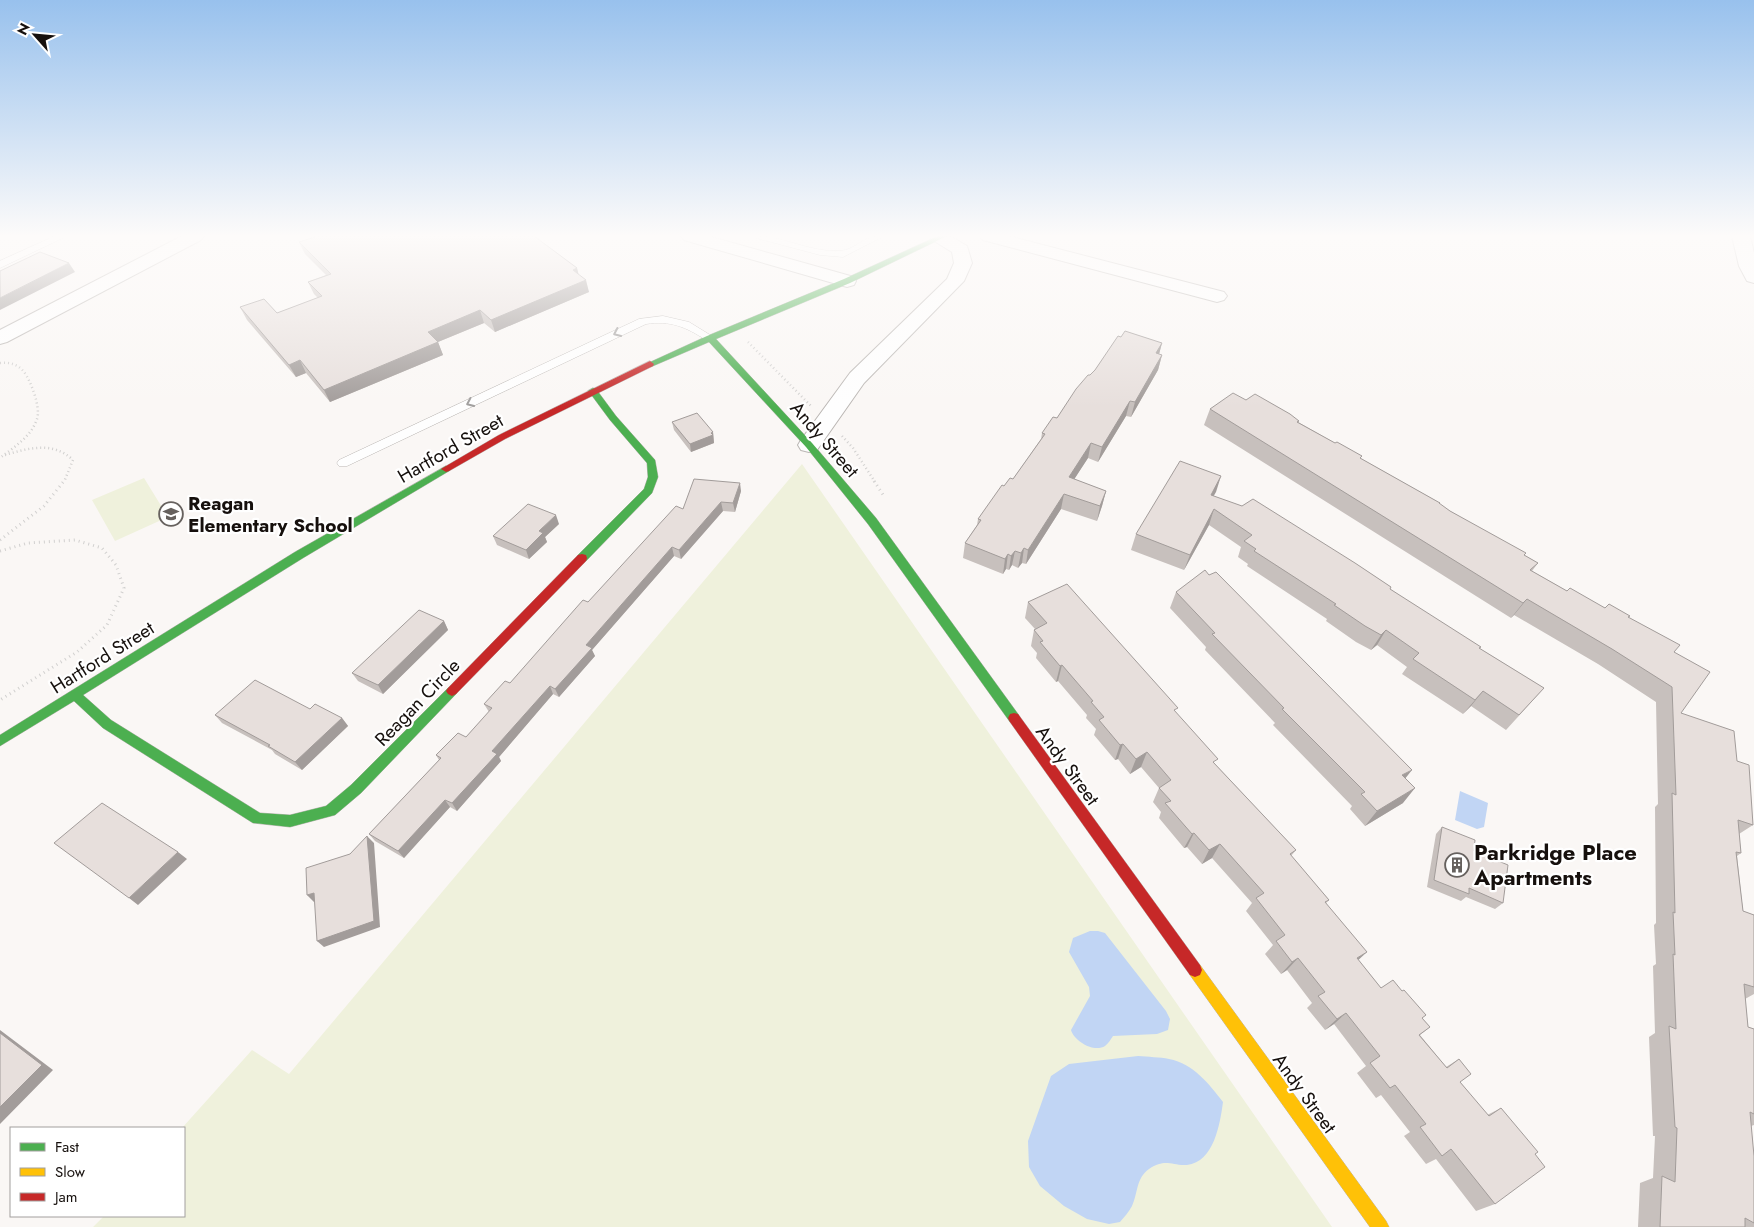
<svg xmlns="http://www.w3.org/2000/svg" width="1754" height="1227" font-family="Jost,sans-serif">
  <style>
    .green { fill: #eff1dc }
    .water { fill: #c1d5f4 }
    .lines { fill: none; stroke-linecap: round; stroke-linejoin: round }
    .lane-casing { stroke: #bab6b3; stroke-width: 1 }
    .street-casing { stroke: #bab6b3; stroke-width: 2 }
    .fast-casing { stroke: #bab6b3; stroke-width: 1 }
    .slow-casing { stroke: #bab6b3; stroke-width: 1 }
    .jam-casing { stroke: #bab6b3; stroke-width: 1 }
    .path-far1 { stroke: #d1d0cf; stroke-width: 2.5; stroke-dasharray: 1 3; stroke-linecap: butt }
    .path { stroke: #d1d0cf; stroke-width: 3; stroke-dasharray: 1 4; stroke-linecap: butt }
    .lane { fill: #fefefe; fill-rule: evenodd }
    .street { fill: #fefefe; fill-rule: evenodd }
    .fast { fill: #4caf50; fill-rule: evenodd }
    .slow { fill: #ffc107; fill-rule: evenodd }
    .jam { fill: #c62828; fill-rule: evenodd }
    .wall { fill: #c7c0bd }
    .shaded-wall { fill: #a29c9a }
    .building { fill: #e7dfdc; stroke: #a29c9a }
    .oneway { stroke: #a19f9e }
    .labels { text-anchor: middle; stroke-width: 4.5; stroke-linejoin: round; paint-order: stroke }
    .street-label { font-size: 19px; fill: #16100d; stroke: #fff }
    .poi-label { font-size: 19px; font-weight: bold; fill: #16100d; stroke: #fff; text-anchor: start }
    .near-poi-label { font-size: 22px; font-weight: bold; fill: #16100d; stroke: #fff; text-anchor: start }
  </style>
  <rect width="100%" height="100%" fill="#faf7f5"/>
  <!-- green -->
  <path class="green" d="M802,464L1332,1227H93L104,1216H184V1128H182L252,1050L289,1074Z
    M144,478L168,517L115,541L92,500Z"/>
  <!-- water -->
  <path class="water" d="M1460,791L1488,803L1484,827L1477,829L1455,820Z
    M1090,931H1098L1105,933L1166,1011L1170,1019L1168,1030L1157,1034L1113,1036C1111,1039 1108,1044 1105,1046C1094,1053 1074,1041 1071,1030L1090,996L1089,987L1069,952L1073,938Z
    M1138,1056C1148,1057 1160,1057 1169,1059C1194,1064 1209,1084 1223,1102C1220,1124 1214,1162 1187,1165C1171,1166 1166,1158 1149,1169C1136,1178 1138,1193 1132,1206C1129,1212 1124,1217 1120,1222L1109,1224L1087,1219L1064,1206L1040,1186L1029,1167L1028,1141L1051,1076L1069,1064Z"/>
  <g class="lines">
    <!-- lane casing -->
    <g class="lane-casing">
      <path id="lane" d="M55,236H67L0,268V261Z
        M755,236C784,236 811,253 840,251C856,250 865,234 884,236L843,257L820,255L756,238Z
        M663,316L689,322L715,338L710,341L706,340C686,327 670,320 646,324L347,466H339L337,463L339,460L639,319Z"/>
    </g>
    <!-- street casing -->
    <g class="street-casing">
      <path id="street" d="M182,236H204L201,240L7,342L0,344V330Z
        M681,236H708L854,277L856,281L854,285L847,287L840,285L684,240Z
        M932,236H950L967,246L972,263L964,281L864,383L817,450L809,452L801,450L798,445L801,440L850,373L947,279L954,263L952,252L934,241Z
        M980,236H1008L1224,292L1227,296L1224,300L1217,302L983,240Z
        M1732,236H1750L1754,253V283L1747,281L1739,266Z"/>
    </g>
    <!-- fast casing -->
    <g class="fast-casing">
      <path id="fast" d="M938,236H947L850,283L716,339L812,443L876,518L1018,714L1020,718L1018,722L1014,723L1010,722L868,524L806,447L709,342L653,366L650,367L646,364L707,336L844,279Z
        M593,388L596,389L616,416L655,460L658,477L652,493L586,561H578L577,558L578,555L644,489L648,477L647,463L610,420L590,393L588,391Z
        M446,466L449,467L451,469L449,471L303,558L83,695L111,720L260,813L290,815L326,806L351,785L448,688L452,686L456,688L458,691L456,694L361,793L335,815L290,827L253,823L103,728L74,701L0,746V735L295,552Z"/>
    </g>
    <!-- slow casing -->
    <g class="slow-casing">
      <path id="slow" d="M1195,963L1200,965L1386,1221L1389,1227H1370L1190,975L1188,970L1190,965Z"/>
    </g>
    <!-- jam casing -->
    <g class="jam-casing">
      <path id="jam" d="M650,361L654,364L653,366L505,439L449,471L446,472L441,469L499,435Z
        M582,554L586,555L587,558L586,561L456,694L452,696L448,694L446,691L448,688L578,555Z
        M1014,713L1018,714L1200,965L1202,970L1200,975L1195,977L1190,975L1010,722L1008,718L1010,714Z"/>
    </g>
    <!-- path-far1 -->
    <path class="path-far1" d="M748,342L812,407
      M0,363C9,362 18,364 24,372C31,381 41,408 37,419C31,437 14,447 0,458
      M842,436L853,448L875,482
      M5,455C29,448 53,441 73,460L64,482"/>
    <!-- path -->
    <path class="path" d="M874,481L884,496
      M0,540L44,506L64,481
      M0,551L28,543L75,540L102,548L116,565L124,588L107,625L77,652L0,700"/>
    <!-- lane -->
    <use href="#lane" class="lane"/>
    <!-- street -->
    <use href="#street" class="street"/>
    <!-- fast -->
    <use href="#fast" class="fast"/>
    <!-- slow -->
    <use href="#slow" class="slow"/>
    <!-- jam -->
    <use href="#jam" class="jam"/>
  </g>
  <!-- wall -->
  <path class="wall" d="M312,236H534L577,268L578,274L589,292L495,332L484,323L438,342L443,355L330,402L306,373L296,377L247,320L240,307L277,313L318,298L314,294L308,282L326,275L305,254L299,242L313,237Z
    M1162,343L1159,354L1162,355L1158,370L1131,417L1126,416L1098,462L1088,458L1074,479L1106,491L1102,506L1097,521L1061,509L1026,564L1022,563L1018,568L1012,565L1009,570L1006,569L1003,574L963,558L965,543L977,525L978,519L1004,486L1013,479L1041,439L1042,433L1057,418L1090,375Z
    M1246,400L1299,421L1298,422L1335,443L1362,456L1360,458L1440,503L1439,504L1450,511L1538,563L1532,571L1567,591L1605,608L1628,617L1674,652L1681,713L1737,761L1753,825L1739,834L1741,853L1737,856L1743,911L1754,915V994L1745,999L1748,1027L1754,1029V1125L1751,1126L1754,1156V1227H1638L1640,1183L1653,1178L1655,1136H1653L1649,1037L1655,1033L1653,966L1656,964L1654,925L1656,923L1655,807L1658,804L1656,702L1598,664L1514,615L1511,618L1204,425L1210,409Z
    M672,422L713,432L714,443L691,452L674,430Z
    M1221,476L1213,496L1391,587L1390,589L1479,648L1544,688L1506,730L1471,706L1463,714L1402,674L1407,667L1377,645L1371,650L1356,642L1326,621L1327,619L1247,566L1248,564L1238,557L1241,547L1209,525L1184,570L1131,550L1136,534Z
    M741,491L735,512L723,511L681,559L674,556L592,650L595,656L559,697L553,694L499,757L501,761L457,811L450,807L404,858L375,841L369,834L439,760L436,755L466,737L489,712L484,704L510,683L588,602L683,509Z
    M559,524L545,537L547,542L529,559L497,545L493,536Z
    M1176,592L1405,778L1403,803L1365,826L1350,809L1352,806L1273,725L1275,723L1205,650L1206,647L1170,608Z
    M1028,602L1176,713L1215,764L1296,850L1291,856L1329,900L1326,903L1358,960L1381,988L1402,991L1426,1015L1422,1018L1430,1027L1420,1035L1446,1067L1459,1059L1460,1082L1487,1115L1501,1108L1535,1154L1495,1204L1476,1211L1436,1159L1426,1164L1404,1136L1410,1132L1381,1095L1376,1098L1357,1073L1366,1066L1334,1024L1325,1030L1307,1008L1312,1003L1287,970L1281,974L1265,954L1273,945L1246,911L1252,903L1212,858L1202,864L1187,847L1184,848L1159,818L1161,812L1153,802L1159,788L1141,767L1130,774L1118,759L1115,760L1094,735L1096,729L1086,718L1087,715L1058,681L1056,682L1036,658L1037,653L1031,646L1034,630L1035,629L1025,618Z
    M444,621L448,630L383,694L358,681L352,673Z
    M310,709L342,718L348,726L302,770L275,754L272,750L222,723L215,715Z
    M1442,827L1474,851L1503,903L1495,909L1466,897L1461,901L1427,887L1436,834Z"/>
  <!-- shaded-wall -->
  <path class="shaded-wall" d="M69,263L75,272L0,310V298Z
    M577,268L580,280L573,270Z
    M586,280L589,292L495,332L491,320Z
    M480,310L484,323L433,344L428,332Z
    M438,342L443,355L330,402L324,390Z
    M1162,343L1158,358L1156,353Z
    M1162,355L1158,370L1131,417L1135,402Z
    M300,360L306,373L296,377L289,365Z
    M1130,401L1126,416L1098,462L1102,447Z
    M713,432L714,443L691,452L690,444Z
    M1091,443L1088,458L1066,492L1069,477Z
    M1221,476L1216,492L1205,511L1211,495Z
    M740,483L741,491L735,512L733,503Z
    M1106,491L1102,506L1097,521L1100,506Z
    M1064,494L1061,509L1026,564L1028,550Z
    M721,502L723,511L681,559L679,550Z
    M1214,509L1209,525L1184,570L1190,555Z
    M556,515L559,524L545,537L547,542L529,559L526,550L539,531Z
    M672,547L674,556L592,650L595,656L559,697L555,689L586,645Z
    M1024,548L1022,563L1018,568L1021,553Z
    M1015,551L1012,565L1009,570L1011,556Z
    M1008,554L1006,569L1003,574L1005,559Z
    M1527,599L1514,615L1511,618L1523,603Z
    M444,621L448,630L383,694L378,685Z
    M1386,630L1377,645L1371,650L1381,635Z
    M1062,665L1058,681L1056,682L1060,666Z
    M550,686L553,694L499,757L501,761L457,811L452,803L492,751Z
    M1483,691L1471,706L1463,714L1475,700Z
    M342,718L348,726L302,770L295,762Z
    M1123,744L1118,759L1115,760L1120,745Z
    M1147,752L1141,767L1130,774L1136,759Z
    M1412,770L1400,785L1402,775Z
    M1415,788L1403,803L1365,826L1377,811Z
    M445,800L450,807L404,858L398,851Z
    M1194,833L1187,847L1184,848L1192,834Z
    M367,836L374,843L380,927L324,947L317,941Z
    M1220,844L1212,858L1202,864L1209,850Z
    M178,852L187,859L138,905L129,898Z
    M314,893L322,899L314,902L307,895Z
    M1367,952L1354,964L1357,958Z
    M1298,958L1287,970L1281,974L1292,962Z
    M1346,1013L1334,1024L1325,1030L1337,1019Z
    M0,1030L53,1070L0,1124Z"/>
  <!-- building -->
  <path class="building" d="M314,236H534L577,268L573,270L586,280L491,320L480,310L428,332L438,342L324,390L300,360L289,365L240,307L264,299L277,313L322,296L308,282L331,274L299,242L315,237Z
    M40,252L69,263L0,298V271Z
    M1125,331L1162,343L1156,353L1162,355L1135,402L1130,401L1102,447L1091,443L1069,477L1106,491L1100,506L1064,494L1028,550L1024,548L1021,553L1015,551L1011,556L1008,554L1005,559L965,543L981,520L978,519L1002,485L1004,486L1010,478L1013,479L1045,434L1042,433L1053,417L1057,418L1076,389L1088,375H1090L1095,370L1118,336L1121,337Z
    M1233,393L1246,400L1255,394L1290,414L1299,421L1297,422L1335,443L1337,442L1362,456L1360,458L1440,503H1439L1450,511L1526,553L1524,555L1538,563L1530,570L1567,591L1570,588L1605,608L1609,604L1630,616L1628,617L1680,645L1674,652L1710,672L1681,713L1734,731L1737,761L1749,765L1753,825L1738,820L1741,853L1736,852L1743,911L1754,915V987L1744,984L1748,1027L1754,1029V1114L1750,1112L1754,1156V1223L1745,1218V1227H1660L1662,1176L1675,1182L1677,1128L1675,1127L1669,1026L1676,1029L1673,954L1675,955L1673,912L1675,913L1672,793L1676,795L1672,687L1612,649L1527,599L1523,603L1210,409Z
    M697,413L713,432L711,433L713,435L690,444L672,422Z
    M1180,461L1221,476L1211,495L1242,506L1253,499L1355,563L1391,587L1390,589L1481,647L1479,648L1544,688L1519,715L1483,691L1475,700L1413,659L1419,653L1386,630L1381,635L1365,626L1334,605L1336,604L1254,551L1256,549L1244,541L1252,535L1214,509L1190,555L1136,534Z
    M694,479L740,483L733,503L721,502L679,550L672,547L586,645L592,648L555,689L550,686L492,751L497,754L452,803L445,800L398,851L369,834L441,758L436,755L458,733L466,737L492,708L484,704L505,681L510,683L583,600L588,602L676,506L683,509Z
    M528,504L556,515L539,531L543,533L526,550L493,536Z
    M1205,570L1209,575L1216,572L1412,770L1402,775L1415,788L1377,811L1361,794L1365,792L1282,709L1284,708L1212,634L1215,633L1176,592Z
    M1067,584L1178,708L1174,710L1218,759L1213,762L1296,850L1290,854L1329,900L1325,902L1367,952L1357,958L1381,988L1393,980L1402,991L1404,990L1426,1015L1422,1018L1430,1027L1419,1035L1447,1068L1459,1059L1471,1074L1460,1082L1489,1116L1501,1108L1538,1152L1535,1154L1545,1167L1495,1204L1451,1149L1442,1156L1420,1127L1426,1124L1395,1085L1390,1088L1370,1063L1380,1056L1346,1013L1337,1019L1318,996L1325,992L1298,958L1292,962L1276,941L1285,935L1256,898L1264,893L1220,844L1209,850L1194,833L1192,834L1165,803L1171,801L1159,788L1171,780L1147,752L1136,759L1123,744L1120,745L1099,720L1104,717L1091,702L1093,701L1062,665L1060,666L1040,642L1043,641L1034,630L1047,623L1028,602Z
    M419,610L444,621L378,685L352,673Z
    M255,680L310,709L315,704L342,718L295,762L268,746L270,745L215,715Z
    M102,803L178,852L129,898L54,843Z
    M1442,827L1475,840L1474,851L1508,865L1503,903L1469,888V894L1434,880Z
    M367,836L374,921L317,941L314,893L307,895L306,868L350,854Z
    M0,1033L42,1065L0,1107Z"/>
  <!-- one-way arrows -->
  <defs><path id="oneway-chevron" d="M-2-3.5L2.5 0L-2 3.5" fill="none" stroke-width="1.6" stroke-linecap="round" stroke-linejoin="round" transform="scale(1.25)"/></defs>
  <g class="oneway">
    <use href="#oneway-chevron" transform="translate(617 333) rotate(155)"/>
    <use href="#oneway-chevron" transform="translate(470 403) rotate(155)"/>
  </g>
  <!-- sky -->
  <linearGradient id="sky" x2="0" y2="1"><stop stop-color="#98c1ed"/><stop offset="0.58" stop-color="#fdfbfa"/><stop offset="1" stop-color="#fdfbfa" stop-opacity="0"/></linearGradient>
  <rect width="1754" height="407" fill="url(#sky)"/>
  <!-- icons -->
  <defs>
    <g id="school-ring" transform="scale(1.25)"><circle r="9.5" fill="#fff" stroke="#66615e" stroke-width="1.5"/><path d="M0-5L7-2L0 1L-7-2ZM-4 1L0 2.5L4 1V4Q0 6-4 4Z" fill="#66615e"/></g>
    <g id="building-ring" transform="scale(1.25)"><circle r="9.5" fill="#fff" stroke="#66615e" stroke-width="1.5"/><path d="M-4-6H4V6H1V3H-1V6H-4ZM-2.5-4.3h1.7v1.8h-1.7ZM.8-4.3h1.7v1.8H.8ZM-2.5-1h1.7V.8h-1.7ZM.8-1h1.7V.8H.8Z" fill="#66615e"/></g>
  </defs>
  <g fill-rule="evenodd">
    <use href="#school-ring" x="171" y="514"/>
    <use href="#building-ring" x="1457" y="865"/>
  </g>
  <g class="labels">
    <!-- street labels -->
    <g class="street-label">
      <text transform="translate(825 439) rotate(49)" y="7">Andy Street</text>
      <text transform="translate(450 448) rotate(-30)" y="7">Hartford Street</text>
      <text transform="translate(102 657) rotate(-32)" y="7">Hartford Street</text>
      <text transform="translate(417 702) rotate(-46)" y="7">Reagan Circle</text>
      <text transform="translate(1068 765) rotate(54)" y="7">Andy Street</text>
      <text transform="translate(1305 1093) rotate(54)" y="7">Andy Street</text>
    </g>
    <!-- poi labels -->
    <g class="poi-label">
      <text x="188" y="510">Reagan<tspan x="188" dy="22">Elementary School</tspan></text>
    </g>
    <!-- near-poi labels -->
    <g class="near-poi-label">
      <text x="1474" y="860">Parkridge Place<tspan x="1474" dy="25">Apartments</tspan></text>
    </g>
  </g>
  <!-- legend -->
  <rect x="10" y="1127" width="175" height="90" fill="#ffffff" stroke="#a29f9e"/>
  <rect x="20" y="1143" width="25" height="8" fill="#4caf50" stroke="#a29f9e"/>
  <text x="55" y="1152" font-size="15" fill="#16100d">Fast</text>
  <rect x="20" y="1168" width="25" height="8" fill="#ffc107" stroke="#a29f9e"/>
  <text x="55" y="1177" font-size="15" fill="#16100d">Slow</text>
  <rect x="20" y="1193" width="25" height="8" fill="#c62828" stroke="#a29f9e"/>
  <text x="55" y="1202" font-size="15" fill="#16100d">Jam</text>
  <!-- north arrow -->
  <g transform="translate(35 35) rotate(297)" stroke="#ffffff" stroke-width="4" paint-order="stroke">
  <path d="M0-4L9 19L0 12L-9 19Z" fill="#16100d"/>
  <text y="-8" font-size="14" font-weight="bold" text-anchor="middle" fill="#16100d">N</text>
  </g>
</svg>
